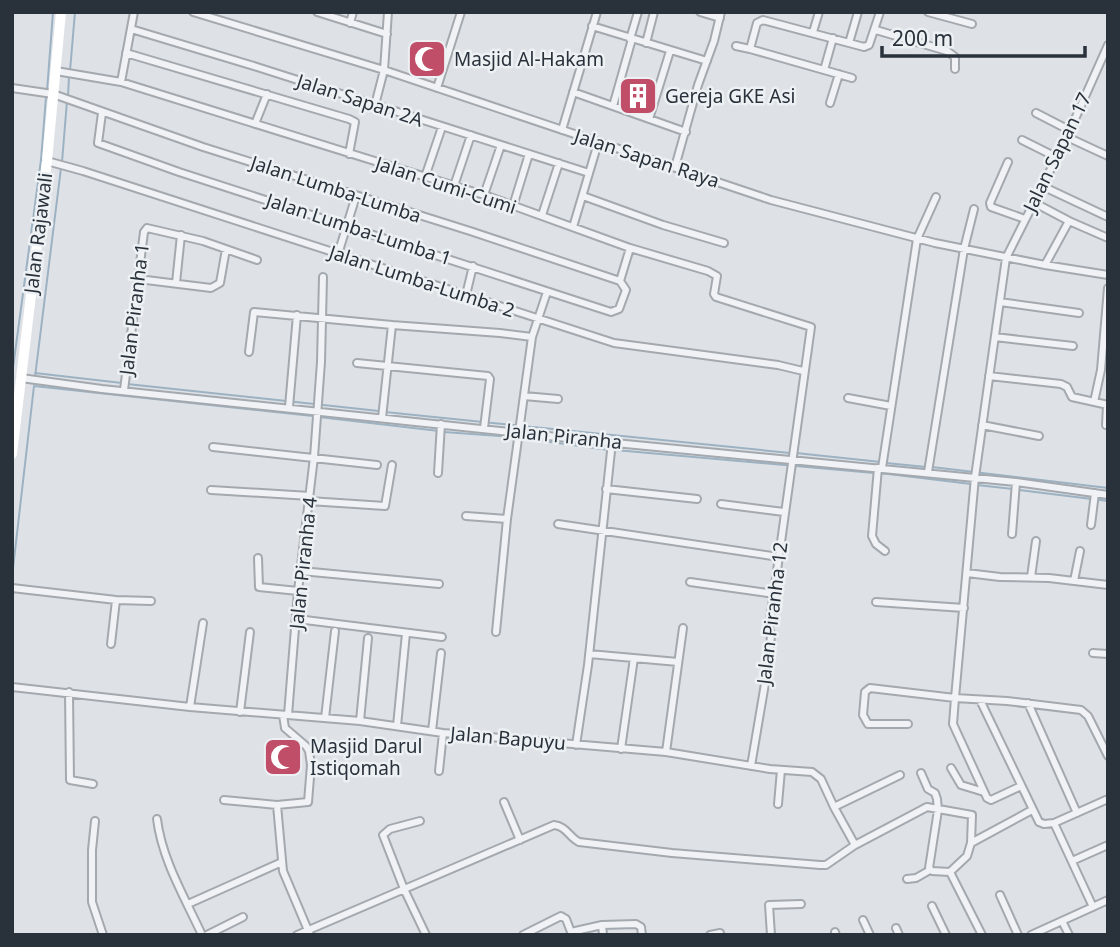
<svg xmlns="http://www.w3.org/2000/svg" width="1120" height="947" font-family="'Noto Sans',sans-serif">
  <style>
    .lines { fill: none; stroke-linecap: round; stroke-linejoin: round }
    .stream { stroke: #9cb2c3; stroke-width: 2 }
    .minor-casing { stroke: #a4a9af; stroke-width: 10 }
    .minor { stroke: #f0f2f5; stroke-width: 6 }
    .secondary { stroke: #fff; stroke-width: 10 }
    .labels { text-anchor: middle; stroke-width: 5; stroke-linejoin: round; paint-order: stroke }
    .poi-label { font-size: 19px; fill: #29313b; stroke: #edf1f4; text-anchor: start }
    .street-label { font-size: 19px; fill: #29313b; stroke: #edf1f4 }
  </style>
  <rect width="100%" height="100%" fill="#dee2e6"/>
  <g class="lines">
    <!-- stream -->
    <path class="stream" d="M70,71L75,12
      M47,91L53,12
      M68,96L69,77
      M62,162L67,101
      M35,373L122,383
      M12,375L41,160L46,97
      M35,377L61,168
      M127,384L379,411
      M34,386L313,416
      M385,412L790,453
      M319,417L439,431
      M444,432L515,437
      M521,438L609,450
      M615,450L874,473
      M796,453L881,462
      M886,463L926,467
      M932,467L1108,488
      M880,473L971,484
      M977,485L1013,489
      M1019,490L1108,501
      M12,577L34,386"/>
    <!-- minor casing -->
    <g class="minor-casing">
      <path id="minor" d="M193,12L384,70L771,200L935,243L1045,265L1108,275
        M317,12L387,34
        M700,12L720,18
        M928,12L972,24
        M350,23L353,12
        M592,26L707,61
        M131,29L257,67L589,173
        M876,30L947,51L955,57V69
        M813,32L819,12
        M630,39L638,12
        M646,43L654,12
        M849,43L858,12
        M736,46L750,49
        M126,53L349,119L355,122L349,154
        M824,70L833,38
        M56,71L121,82L484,195L630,248L708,271L717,276L714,294L716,297L811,327L769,628L771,635L769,660L751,766
        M852,78L750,49L757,23L763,20L864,47L869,45L880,12
        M121,82L134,12
        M12,88L53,94L203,147L470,231L620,281
        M437,88L461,12
        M573,92L686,132
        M830,103L839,74
        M375,105L384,70L388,12
        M613,106L632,39
        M102,113L98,143L179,172L611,312L619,309L626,290L620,281
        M1036,113L1069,130
        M649,119L670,51
        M255,124L267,94
        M562,130L597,12
        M1067,137L1108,156
        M1022,140L1056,157
        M47,161L83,171L614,343L778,365L803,371
        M1008,162L990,203L991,207L1025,219
        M675,167L698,85L714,41L721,12
        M425,177L442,127
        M454,186L471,135
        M1042,186L1108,217
        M484,195L501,145
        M583,196L663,225L724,243
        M1033,202L1069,221
        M513,206L529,154
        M542,215L559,163
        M573,227L598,143
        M338,254L356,196
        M1045,265L1069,221L1108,238
        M138,279L211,288L220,283L226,249
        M620,281L630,248
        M176,283L181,235
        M466,295L473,266
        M1000,302L1079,313
        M392,325L500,333L532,337L507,519L496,632
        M532,337L547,292
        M995,337L1073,346
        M249,352L254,312L392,325L382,418
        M357,363L488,376L490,379L484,428
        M989,376L1061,384L1067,387L1072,397L1108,405
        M21,378L102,389L605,442L1016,482L1108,495
        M124,390L144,232L147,228L203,241L257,260
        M524,396L558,399
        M848,398L891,406
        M1094,402L1101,370L1108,288
        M289,407L297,315
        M982,425L1039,436
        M1106,425L1107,405
        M213,447L377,465
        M878,468L872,536L876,544L885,551
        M882,468L917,239L936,197
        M928,472L964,249L974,209
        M438,473L441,424
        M606,489L697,499
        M211,490L310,496
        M309,501L385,506L392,465
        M721,504L784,512
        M466,516L507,519
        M558,524L779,557
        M1091,525L1095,493
        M1012,534L1016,482
        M258,558L259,587L298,591
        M301,571L439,584
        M967,573L1000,577L1049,578L1108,585
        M1031,577L1036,541
        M1074,581L1080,551
        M690,582L775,594
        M12,588L116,600L151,601
        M876,602L964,608
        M297,619L442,637
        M111,644L116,600
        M1093,653L1108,654
        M589,654L678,662
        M12,687L190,707L360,721L443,733L666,752L770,769L812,772L821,779L834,807L855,845L927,807L972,815L971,843L967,856L950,872L982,935
        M69,692L70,780L93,784
        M980,700L1039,822L1044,824L1054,823L1108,799
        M1028,703L1077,813
        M190,707L203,623
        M240,712L250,632
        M283,715L285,728L306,746L309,751L311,765L308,802L277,805L283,871L310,935
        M288,715L298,591L314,457L321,362L323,277
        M325,718L335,631
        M360,721L368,638
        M908,724H868L863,715L865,692L870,688L955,698L975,477L1006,258L1067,137L1108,45
        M397,726L406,633
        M432,731L441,653
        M576,745L588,665L612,442
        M621,749L634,658
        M666,752L683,628
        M951,768L961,785L984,792
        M439,771L443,733
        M921,773L928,789L935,793L937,799L938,810L929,868L932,871L950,872
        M1021,786L991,800L987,798L953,724L955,698L1007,701L1081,710L1088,716L1108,756
        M224,800L277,805
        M504,802L520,840
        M778,804L781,770
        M834,807L900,775
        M157,819C162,860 185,898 202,935
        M95,821L92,850V902L103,935
        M420,821L390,829L383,835L404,889L426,935
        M1054,823L1093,907
        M971,843L1032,810
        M1072,861L1108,845
        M907,879L916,878L930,870
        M1000,895L1018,935
        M188,904L282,862
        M932,906L946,935
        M863,920L870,935
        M1062,921L1069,935
        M602,925L636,924L641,927L642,935
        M896,928L899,935
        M835,932L836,935
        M207,935L243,917
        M297,935L554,825C566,826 569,837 579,842L672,853L820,865H826L855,845
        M523,935L561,916L566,919L571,932L602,925L603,935
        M710,935L720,933
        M771,935L769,905L801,904
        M1031,935L1108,900"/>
    </g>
    <!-- minor -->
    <use href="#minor" class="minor"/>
    <!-- secondary -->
    <path class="secondary" d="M12,454L47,161L61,12"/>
  </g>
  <!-- icons -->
  <defs>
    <g id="mosque-square" transform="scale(2.0125)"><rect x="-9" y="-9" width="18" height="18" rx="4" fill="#c04e69" stroke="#edf1f4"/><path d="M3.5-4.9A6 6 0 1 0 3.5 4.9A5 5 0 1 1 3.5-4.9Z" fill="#fff"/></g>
    <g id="building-square" transform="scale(2.0125)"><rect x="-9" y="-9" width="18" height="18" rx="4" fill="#c04e69" stroke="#edf1f4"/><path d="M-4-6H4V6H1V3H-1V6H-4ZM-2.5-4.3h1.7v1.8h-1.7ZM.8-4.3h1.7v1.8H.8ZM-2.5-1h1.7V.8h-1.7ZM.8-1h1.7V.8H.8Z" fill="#fff"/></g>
  </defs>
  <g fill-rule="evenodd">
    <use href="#mosque-square" x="427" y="59"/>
    <use href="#building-square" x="638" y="96"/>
    <use href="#mosque-square" x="283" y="757"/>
  </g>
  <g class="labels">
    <!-- poi labels -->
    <g class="poi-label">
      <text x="454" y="66">Masjid Al-Hakam</text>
      <text x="665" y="103">Gereja GKE Asi</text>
      <text x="310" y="753">Masjid Darul<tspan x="310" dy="22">Istiqomah</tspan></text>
    </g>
    <!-- street labels -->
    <g class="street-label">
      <text transform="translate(360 100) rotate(18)" y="7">Jalan Sapan 2A</text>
      <text transform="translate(1057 152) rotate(-64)" y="7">Jalan Sapan 17</text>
      <text transform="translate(647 158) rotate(18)" y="7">Jalan Sapan Raya</text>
      <text transform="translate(446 185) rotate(18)" y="7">Jalan Cumi-Cumi</text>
      <text transform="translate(336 189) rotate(18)" y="7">Jalan Lumba-Lumba</text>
      <text transform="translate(359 229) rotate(18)" y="7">Jalan Lumba-Lumba 1</text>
      <text transform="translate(38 233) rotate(-83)" y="7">Jalan Rajawali</text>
      <text transform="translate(422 281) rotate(18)" y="7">Jalan Lumba-Lumba 2</text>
      <text transform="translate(134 309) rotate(-83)" y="7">Jalan Piranha 1</text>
      <text transform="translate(564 436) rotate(6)" y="7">Jalan Piranha</text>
      <text transform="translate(303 563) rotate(-84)" y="7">Jalan Piranha 4</text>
      <text transform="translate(772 613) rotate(-83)" y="7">Jalan Piranha 12</text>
      <text transform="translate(508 738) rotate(5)" y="7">Jalan Bapuyu</text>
    </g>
  </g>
  <!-- border -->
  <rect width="1120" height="947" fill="none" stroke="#29313b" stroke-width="28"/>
  <!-- scale -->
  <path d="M882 46v10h203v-10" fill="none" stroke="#29313b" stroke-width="3.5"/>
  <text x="892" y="46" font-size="21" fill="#29313b" stroke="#edf1f4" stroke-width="5" paint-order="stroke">200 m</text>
</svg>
